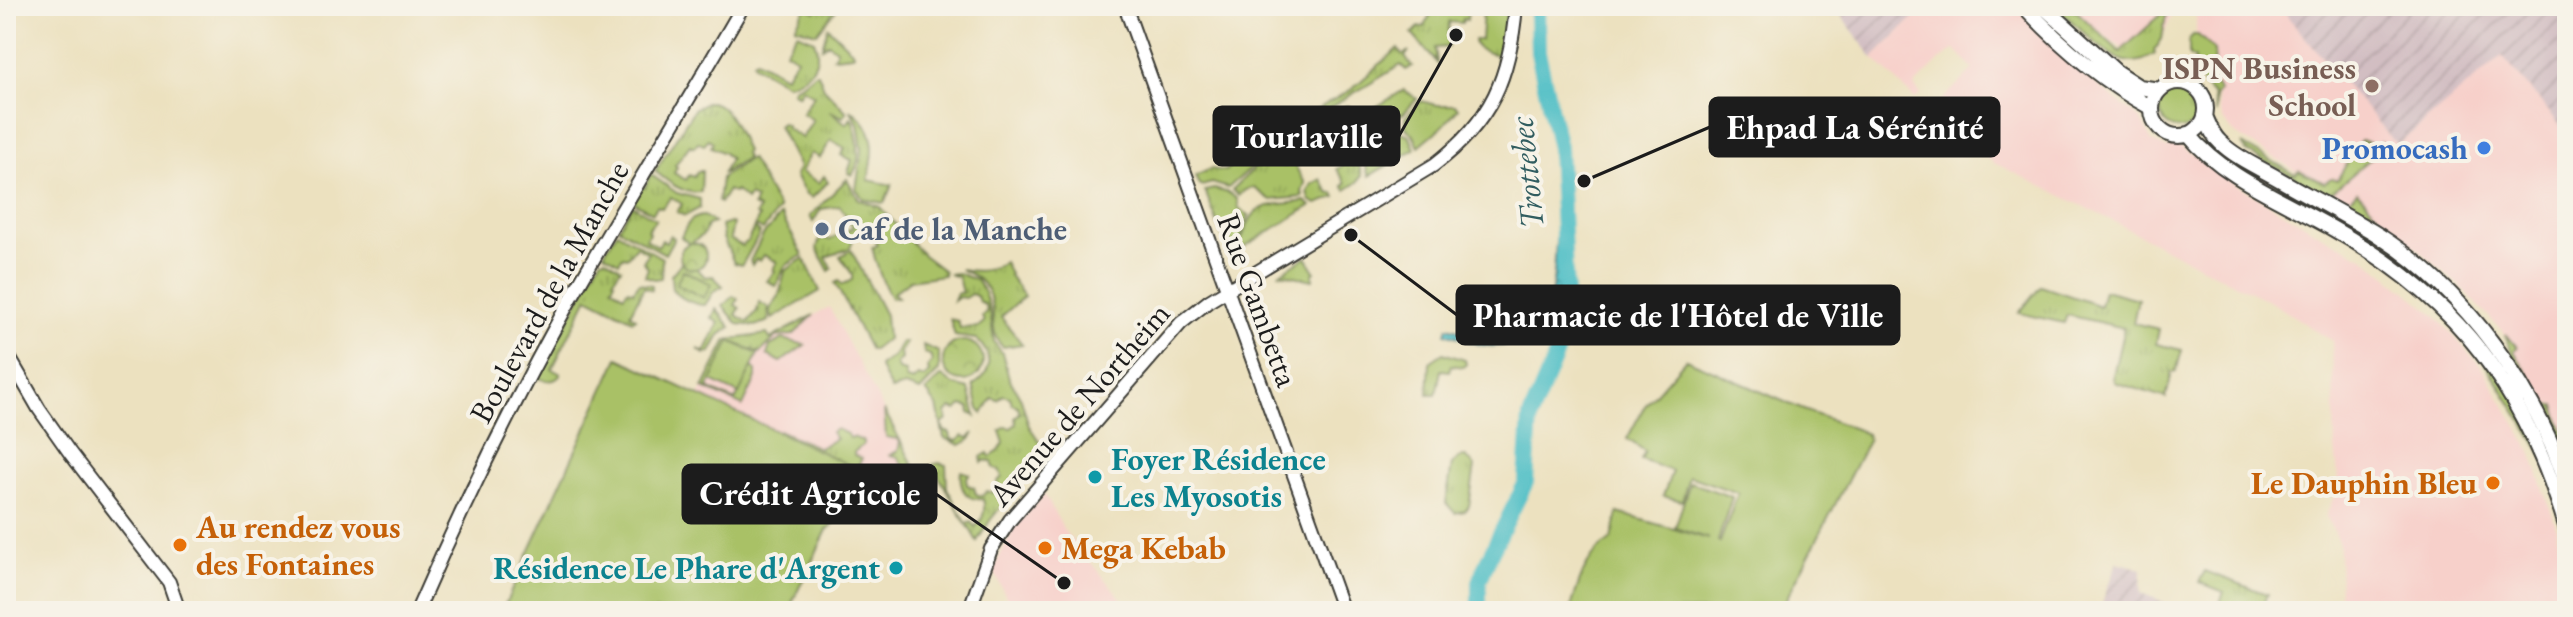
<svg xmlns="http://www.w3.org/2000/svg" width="2573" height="617" font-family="'EB Garamond',serif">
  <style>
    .built { fill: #f7d0ca }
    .industrial { fill: url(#industrial-furrows) }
    .grass { fill: url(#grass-tufts); stroke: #626e41; stroke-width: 2 }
    .park { fill: url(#park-crowns); stroke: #626e41; stroke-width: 2 }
    .pitch { fill: #a9c166; stroke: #626e41; stroke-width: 2 }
    .water { fill: url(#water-rules); stroke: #366e71; stroke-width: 2 }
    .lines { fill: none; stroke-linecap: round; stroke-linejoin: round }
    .river { stroke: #51bfc6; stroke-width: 16 }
    .secondary-casing { stroke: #3b3a34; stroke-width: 16 }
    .primary-casing { stroke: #3b3a34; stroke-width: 18 }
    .secondary { stroke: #fff; stroke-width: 12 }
    .primary { stroke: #fff; stroke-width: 14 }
    .education-dot { fill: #8d6e63; stroke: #f7f3e8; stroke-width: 3 }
    .shop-dot { fill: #3f7fe0; stroke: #f7f3e8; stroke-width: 3 }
    .service-dot { fill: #5c6f8a; stroke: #f7f3e8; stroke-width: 3 }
    .culture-dot { fill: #0f9aa8; stroke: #f7f3e8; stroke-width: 3 }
    .food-dot { fill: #e8710a; stroke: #f7f3e8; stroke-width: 3 }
    .labels { text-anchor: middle; stroke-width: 8; stroke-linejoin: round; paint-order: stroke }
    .education-label { font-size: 32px; font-weight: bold; fill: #785e54; stroke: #f7f3e8; text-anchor: end }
    .shop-label { font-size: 32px; font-weight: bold; fill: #366cbe; stroke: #f7f3e8; text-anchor: end }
    .service-label { font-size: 32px; font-weight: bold; fill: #4e5e75; stroke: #f7f3e8; text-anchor: start }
    .street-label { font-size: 32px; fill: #1c1c1c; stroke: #f7f3e8 }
    .culture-label { font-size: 32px; font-weight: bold; fill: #0d838f; stroke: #f7f3e8; text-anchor: start }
    .food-label { font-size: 32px; font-weight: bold; fill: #c56008; stroke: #f7f3e8; text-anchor: start }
    .water-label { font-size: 34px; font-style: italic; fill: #315d60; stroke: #f7f3e8 }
    .leader { fill: none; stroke: #1c1c1c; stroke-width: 3 }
    .callout-dot { fill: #1c1c1c; stroke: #f7f3e8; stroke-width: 3 }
    .callout { fill: #1c1c1c; stroke: #1c1c1c; stroke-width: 3 }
    .callout-label { font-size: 34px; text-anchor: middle; font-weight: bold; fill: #fff }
  </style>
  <defs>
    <pattern id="industrial-furrows" width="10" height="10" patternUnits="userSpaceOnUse" patternTransform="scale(2)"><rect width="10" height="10" fill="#d2bec2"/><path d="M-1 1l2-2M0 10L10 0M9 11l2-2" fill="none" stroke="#b4a3a6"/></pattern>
    <pattern id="grass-tufts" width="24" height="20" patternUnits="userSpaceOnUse" patternTransform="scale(2)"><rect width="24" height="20" fill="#a9c166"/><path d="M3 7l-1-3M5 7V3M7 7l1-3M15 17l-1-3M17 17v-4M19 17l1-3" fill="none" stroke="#91a558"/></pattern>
    <pattern id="park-crowns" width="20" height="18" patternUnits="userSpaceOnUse" patternTransform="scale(2)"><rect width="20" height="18" fill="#a9c166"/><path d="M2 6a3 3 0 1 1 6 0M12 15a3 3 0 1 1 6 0" fill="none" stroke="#91a558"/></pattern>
    <pattern id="water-rules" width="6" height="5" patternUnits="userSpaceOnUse" patternTransform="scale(2)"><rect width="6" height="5" fill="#51bfc6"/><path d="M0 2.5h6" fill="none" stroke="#429aa0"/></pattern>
  </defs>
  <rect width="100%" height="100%" fill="#f7f3e8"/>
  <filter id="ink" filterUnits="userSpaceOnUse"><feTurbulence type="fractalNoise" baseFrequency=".0125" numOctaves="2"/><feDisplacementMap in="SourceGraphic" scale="16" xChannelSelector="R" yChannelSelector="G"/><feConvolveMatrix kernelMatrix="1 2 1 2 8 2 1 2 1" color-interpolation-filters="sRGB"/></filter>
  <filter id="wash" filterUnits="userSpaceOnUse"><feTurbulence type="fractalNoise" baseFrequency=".006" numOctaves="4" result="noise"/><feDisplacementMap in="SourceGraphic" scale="32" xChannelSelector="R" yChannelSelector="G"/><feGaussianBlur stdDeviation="1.8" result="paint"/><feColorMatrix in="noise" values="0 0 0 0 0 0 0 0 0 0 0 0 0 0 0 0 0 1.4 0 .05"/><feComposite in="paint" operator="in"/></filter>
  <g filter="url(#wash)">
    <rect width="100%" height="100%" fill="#ece1bf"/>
    <!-- built -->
    <path class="built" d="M1925,6H2015L2089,78L2141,120L2152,142L2167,148L2173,143L2177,144L2232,182L2323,236L2365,258L2434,314L2485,371L2530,449L2555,522L2567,589V611H2340L2339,544L2326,516L2339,484L2335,448L2332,341L2276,305L2097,213L1994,163L1930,112L1973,69L1955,49L1939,61L1914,86L1921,94L1915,99L1873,58Z
      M2067,6H2176L2163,36L2151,49L2127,52Z
      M2177,6H2292L2288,16L2397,145L2502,55L2567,133V445L2557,412L2553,403L2547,406L2513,350L2517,347L2462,288L2395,230L2235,134L2224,122L2219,109L2215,76L2196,54V15Z
      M829,307L925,487L915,495L699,396L727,340L767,334L770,339Z
      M1044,493L1065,532L1132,611H1013L993,570L1013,529Z"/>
    <!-- industrial -->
    <path class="industrial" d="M1834,6H1925L1873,58Z
      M2292,6H2567V133L2502,56L2397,145L2287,16Z
      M2117,562L2142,569L2141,593L2187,611H2099Z"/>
    <!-- grass -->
    <path class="grass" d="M819,6H839L817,33L795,27L806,7L815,12Z
      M1440,6H1468L1467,20L1463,19L1462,23L1449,22L1448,47L1435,48L1437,63L1412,34L1419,27L1423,28L1432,12Z
      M1475,6H1508L1500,61L1496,60L1497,55C1488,52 1474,51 1474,40H1481L1483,11L1475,10Z
      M2055,6H2071L2120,52L2165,11V6L2167,9L2162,39L2154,51L2155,54C2146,60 2136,64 2125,61C2103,55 2073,21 2055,6Z
      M828,27L854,53L852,55L833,57L837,50L828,43L822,47Z
      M797,33L814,40C824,63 808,79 787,84L754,65L753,61L756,60L785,76L797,58L785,51Z
      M2193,35H2198L2214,50L2215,68L2209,77L2220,91L2215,97L2216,113L2213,96L2195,75L2194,58L2189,57V40Z
      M1398,48L1402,55L1409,51L1405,57L1412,66L1406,70L1401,65L1301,125L1228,188L1212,183L1202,186L1198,183L1195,176L1211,169L1225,171L1257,144L1352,89Z
      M815,73H818L824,88L847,112L843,117L830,111L847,124L851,118L853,122C858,138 862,161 852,175L848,173L852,160L841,155L845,148L831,140L820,158L811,153L801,172L819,183L824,176L828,182L812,198L806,195L795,176L799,167L778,126L782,123L787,126L786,128L802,138L813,120L802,113L814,95L802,88L798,95L792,91L793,88L802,84Z
      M2160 109a20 20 0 1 1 40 0a20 20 0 1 1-40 0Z
      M1404,90L1417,99L1403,114L1395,115L1391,125L1368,145L1360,117Z
      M1421,101L1436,105H1455L1458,108L1445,124L1419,146L1413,134L1406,128V117Z
      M707,102C728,101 738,134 746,151L744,153L746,158L722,174L730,159L724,153L711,147L713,142L708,139L704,145L698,142L694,147L690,145L675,165L677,167L674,173L686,180L689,175L694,177L698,171H702L701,192C684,195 668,182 655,171L695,108Z
      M1346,106H1349C1358,121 1372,142 1358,158L1345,154L1347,152L1334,136L1344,129L1336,117L1321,125V121Z
      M850,109C877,128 876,151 868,180L892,185L884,203L863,199L856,189L862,150L858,123Z
      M1394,129L1409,135L1415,149L1369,176C1358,154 1377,141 1394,129Z
      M1291,140L1293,142L1276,153L1284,166L1294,160L1297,164L1295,166L1305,183L1302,192L1303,197L1271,200L1254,188L1245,190L1239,196L1232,190L1265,158Z
      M2361,140L2378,147L2381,142L2384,147L2333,191L2325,194L2247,152L2242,144L2295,174L2299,170L2324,183L2331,178L2337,180Z
      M750,158L779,209L763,230L755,225L759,217L756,215L759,209L753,206L756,199L749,196L746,200L736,191L734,193L728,190L720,203L718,202L721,178Z
      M1347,163L1359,165L1362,175L1358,182L1346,190L1343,186L1346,183L1337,169Z
      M650,174L677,193L700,199V208L685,216L677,212L682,204L671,197L662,208L657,206L653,213L633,202L642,187L645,188Z
      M847,179L859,200L880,207L923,255L944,271V275L910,280L893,293L898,297L891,298C882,282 876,265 872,247L877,246C876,238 871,233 864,232L854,236L850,248L826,257L832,269L829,271L817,249L819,241L823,238L830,240L853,227L840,206L821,209L813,222L810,216Z
      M1321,179L1330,194L1334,193L1336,197L1317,204L1310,200L1308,192L1312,184Z
      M1214,189L1229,193L1237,199L1239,209L1249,215L1239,242L1232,244L1231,240L1225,242L1205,191Z
      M2357,191L2384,221C2373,229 2364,221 2353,216L2355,212L2349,205V199Z
      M1305,201L1311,206L1244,247L1240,246C1253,198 1265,208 1305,201Z
      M632,205L656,219L647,230L649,232L646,239L658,246L662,240L666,242L670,235L674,238L665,254L618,228Z
      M781,215L803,255L785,266L776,286L767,281L775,271L773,269L777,262L764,255L760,261L756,259L752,265L750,261L763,235Z
      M704,216L714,223L707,225L704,234L689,244L681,237C687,225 689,217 704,216Z
      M730,223L733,224L730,239L742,246L748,241L754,227L760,233L742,265L734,263L723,238L721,226Z
      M2348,224C2415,266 2473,317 2515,385C2525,400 2532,418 2540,434C2553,461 2566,485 2567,515L2555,474L2454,312L2403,266L2345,229Z
      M617,232L662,258L661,278L654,279L645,276L648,268L643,262L648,253L636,246L627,257L623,256L619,262L604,253Z
      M851,250L885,315L887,339L873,350H870L835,283L839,281L842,285L852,280V274L840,256Z
      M1306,257L1315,271L1313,273V280L1280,273Z
      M605,258L621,268L613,280L615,281L612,287L624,295L628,289L633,291L639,283L652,285V290L644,287L630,314L636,318L633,320L588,297L552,369L561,374C555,384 546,380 537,378L601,259Z
      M804,258L820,291L772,319L770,309L779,296L785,271Z
      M682,262L698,269L705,277L713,276L723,286L714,291L705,305C693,305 680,298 672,289L671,275Z
      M1004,262L1010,274L1009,275L1024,296L1001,317L1022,344L1003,347C981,327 1011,289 960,269C976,272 990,272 1004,262Z
      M957,273L976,280L984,292L990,311L994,342L1002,353L1009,378L1021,399L1029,426L1046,451L991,519L977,541L932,465L939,463L946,465L947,488L966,524L971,522L975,527C983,520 986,510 983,499C965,501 959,487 961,471L970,474L966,478L967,485L974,487L976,494L982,496L987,491L993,493L998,488L997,482L1002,477L1000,471L994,468L992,462L985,460L982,463L981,457L988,453L990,457L999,451L1004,443L1000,431L1005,427L1011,428L1016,424L1015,417L1020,413L1018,406L1012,404L1010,397L1003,395L998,400L992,398L983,414L979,409L973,385C993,374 993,354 976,339L955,336L950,319L958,321L960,328L978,327L984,322L982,316L987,311L985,305L979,302L977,296L971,294L965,298L959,297L954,301L957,293H962L958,277L949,274Z
      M2041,286L2100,306L2104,290L2138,299L2133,323L2159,329L2156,344L2182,350L2176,372H2172L2166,398L2114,382L2113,375L2124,328L2067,315L2064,323L2019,313Z
      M733,296L738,299L735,305L740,308L736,315L748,322L757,311L759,302L768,307L769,321L755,326L738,324L723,306Z
      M716,309L731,327L720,335L711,352L704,354L698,349L705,352L719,323L712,318Z
      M814,315L793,335L776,337L760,353L730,341L708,388L735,401L752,366L756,371V378L743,406L703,388L727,340L767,334L770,339Z
      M2506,334L2517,347L2514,351L2547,406L2555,405L2567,445V466L2540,404L2514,363Z
      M783,339L805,345L781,362L767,355L770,346Z
      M902,342L906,343L900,352L901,359L896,364L898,370L905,372L906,379L913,381L918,376L924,378L929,373L928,367L932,362L930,355L924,353L923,345L939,352V371L920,391L905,386L891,390L879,366L893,356Z
      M1443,353L1465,360L1466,364L1464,367L1451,365L1449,371L1441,370L1436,394H1428L1430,362Z
      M942,376L954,385L969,389L976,416L970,413L969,407L962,405L957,410L951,408L946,413L947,420L942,424L944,431L950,433L951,439L957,441L963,436L969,438L974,433L969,441L960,445L944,438L937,406L926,391Z
      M884,410L925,487L915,495L778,433L779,430L819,448L836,439L831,432L837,429L847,434L850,438L853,437L863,441V445L854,452V455L862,458L859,464L860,469L870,468L899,480V471L903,466L898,457L890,455L898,451L900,442L897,439L886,437Z
      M1466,457L1475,466L1469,506L1465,511L1455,513L1446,503L1452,464L1459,458Z
      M2205,571L2267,594L2264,602L2267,604L2265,611H2217L2224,592L2199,582Z"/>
    <!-- park -->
    <path class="park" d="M680 256a13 13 0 1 1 26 0a13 13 0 1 1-26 0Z
      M943 361a20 20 0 1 1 40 0a20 20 0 1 1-40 0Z"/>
    <!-- pitch -->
    <path class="pitch" d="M683,270L711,284L704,298L676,284Z
      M730,341L758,354L739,394L711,381Z
      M618,358L873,476L858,504L827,530L788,611H502Z
      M1686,359L1801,409L1858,430L1866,434L1868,441L1780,611H1570C1579,582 1585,555 1612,539L1618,513L1709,539L1675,528L1690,482L1732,497L1718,541L1720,542L1738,493L1689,476L1682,501L1663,496L1672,471L1641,460L1645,451L1627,439L1644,407Z"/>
    <!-- water -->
    <path class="water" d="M1564,233L1566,274L1560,275C1558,316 1527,353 1482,345C1470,342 1458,337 1446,333L1448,327C1486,339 1536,349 1550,298C1556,278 1554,254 1557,234Z"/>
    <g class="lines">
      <!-- river -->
      <path class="river" d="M1537,6L1538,52L1559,148L1567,317L1562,334
        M1479,611V582L1489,557L1526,482L1530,417L1557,353"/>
    </g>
  </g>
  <g filter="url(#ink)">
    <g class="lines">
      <!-- secondary casing -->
      <g class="secondary-casing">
        <path id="secondary" d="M1125,6L1343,611
          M6,352L39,409L70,453L169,582L179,611
          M417,611C463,505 514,401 570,300C626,201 686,105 743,6
          M969,611L991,549L1010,520L1181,323L1209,301L1434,165C1492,121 1510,77 1516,6"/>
      </g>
      <!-- primary casing -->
      <g class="primary-casing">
        <path id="primary" d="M2024,6C2062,47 2103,82 2152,108
          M2043,6L2116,72L2139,87L2160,90
          M2152 109a27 27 0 1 1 54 0a27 27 0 1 1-54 0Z
          M2205,116C2209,125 2212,135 2220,142C2235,157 2258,167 2277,178C2310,197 2345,215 2378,235C2467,292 2533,386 2567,484
          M2188,134C2223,177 2283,200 2330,227C2458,298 2526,389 2567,529"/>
      </g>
      <!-- secondary -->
      <use href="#secondary" class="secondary"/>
      <!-- primary -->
      <use href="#primary" class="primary"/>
    </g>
  </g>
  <!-- markers -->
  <circle class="education-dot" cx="2372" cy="86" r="8"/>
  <circle class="shop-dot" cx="2484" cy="148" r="8"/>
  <circle class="service-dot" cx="822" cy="229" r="8"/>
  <g class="culture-dot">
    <circle cx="1095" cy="477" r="8"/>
    <circle cx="896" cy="568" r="8"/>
  </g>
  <g class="food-dot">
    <circle cx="2493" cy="483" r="8"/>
    <circle cx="180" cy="545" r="8"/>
    <circle cx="1045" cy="548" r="8"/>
  </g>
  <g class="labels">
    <!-- education labels -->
    <g class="education-label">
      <text x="2356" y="79">ISPN Business<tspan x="2356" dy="37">School</tspan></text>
    </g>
    <!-- shop labels -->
    <g class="shop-label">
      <text x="2468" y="159">Promocash</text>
    </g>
    <!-- service labels -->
    <g class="service-label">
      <text x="838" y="240">Caf de la Manche</text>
    </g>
    <!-- street labels -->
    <g class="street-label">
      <text transform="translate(549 292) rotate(-61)" y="11">Boulevard de la Manche</text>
      <text transform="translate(1258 300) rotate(70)" y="11">Rue Gambetta</text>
      <text transform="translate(1079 404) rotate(-49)" y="11">Avenue de Northeim</text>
    </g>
    <!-- culture labels -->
    <g class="culture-label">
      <text x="1111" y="470">Foyer Résidence<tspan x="1111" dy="37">Les Myosotis</tspan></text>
      <text x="880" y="579" text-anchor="end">Résidence Le Phare d'Argent</text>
    </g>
    <!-- food labels -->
    <g class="food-label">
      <text x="2477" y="494" text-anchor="end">Le Dauphin Bleu</text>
      <text x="196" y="538">Au rendez vous<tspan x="196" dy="37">des Fontaines</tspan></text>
      <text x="1061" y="559">Mega Kebab</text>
    </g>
    <!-- water labels -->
    <g class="water-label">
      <text transform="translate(1526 173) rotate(-96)" y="12">Trottebec</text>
    </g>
  </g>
  <!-- callouts -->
  <path class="leader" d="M1584 181L1710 127M1456 35L1399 136M1351 235L1457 315M1064 583L936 494"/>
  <g class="callout-dot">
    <circle cx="1584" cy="181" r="8"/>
    <circle cx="1456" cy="35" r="8"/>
    <circle cx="1351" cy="235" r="8"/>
    <circle cx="1064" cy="583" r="8"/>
  </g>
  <g class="callout">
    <rect x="1710" y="98" width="289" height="58" rx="8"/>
    <rect x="1214" y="107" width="185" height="58" rx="8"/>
    <rect x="1457" y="286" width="442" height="58" rx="8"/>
    <rect x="683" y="465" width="253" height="58" rx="8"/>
  </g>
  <g class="callout-label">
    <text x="1855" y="139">Ehpad La Sérénité</text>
    <text x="1306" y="148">Tourlaville</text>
    <text x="1678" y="327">Pharmacie de l'Hôtel de Ville</text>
    <text x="810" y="505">Crédit Agricole</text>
  </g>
  <!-- margin -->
  <rect width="2573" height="617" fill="none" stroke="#f7f3e8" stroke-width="32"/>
</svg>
